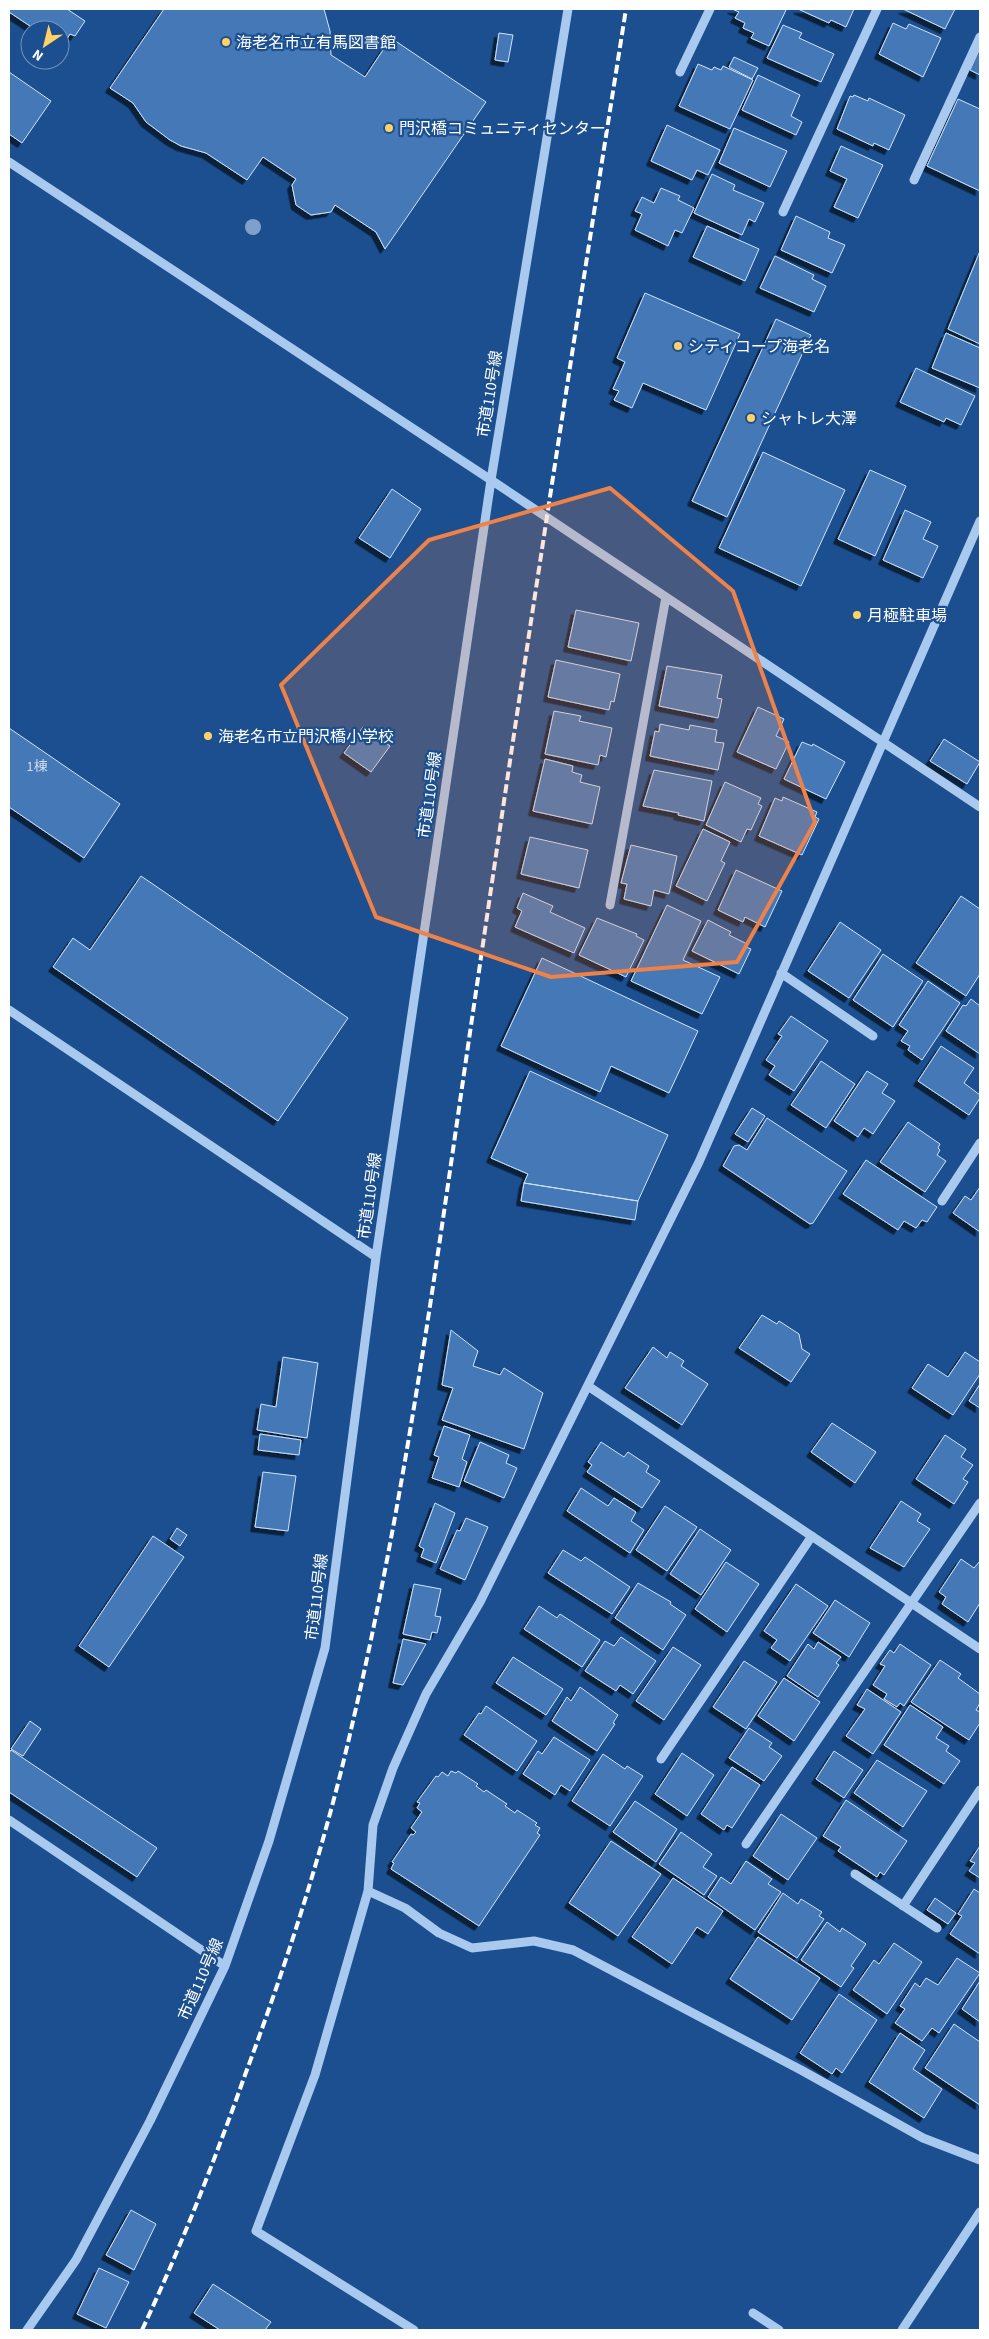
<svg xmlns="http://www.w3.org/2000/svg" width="989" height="2339" font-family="'Source Sans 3','Noto Sans JP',sans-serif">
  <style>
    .building { fill: #4478b7; stroke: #cfe3fa; filter: url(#shadow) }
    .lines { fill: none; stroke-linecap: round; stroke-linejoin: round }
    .minor { stroke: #a9c9ee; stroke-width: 9 }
    .rail { stroke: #fff; stroke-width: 4; stroke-dasharray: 9 4; stroke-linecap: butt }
    .tree { fill: #7ea0ca }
    .marked { fill: #ee8249; fill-opacity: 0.2; stroke: #ee8249; stroke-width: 4; stroke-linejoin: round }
    .poi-dot { fill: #ffd166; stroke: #1b4f8f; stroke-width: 2 }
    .labels { text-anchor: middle; stroke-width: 4.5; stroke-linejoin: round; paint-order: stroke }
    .number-label { font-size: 14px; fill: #d0dded }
    .poi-label { font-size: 16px; fill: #fff; stroke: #1b4f8f; text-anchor: start }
    .street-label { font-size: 16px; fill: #fff; stroke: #1b4f8f }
  </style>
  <defs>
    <filter id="shadow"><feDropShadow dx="-4.5" dy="4.5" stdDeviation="0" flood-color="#0009"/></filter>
  </defs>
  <rect width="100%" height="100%" fill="#1b4f8f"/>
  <!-- building -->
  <path class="building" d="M9,9H67L85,21L75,36L70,34L61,48L60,30H36L9,12Z
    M164,9H324L330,31L331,55L365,77L391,38L486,102L385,249L376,232L335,205L331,212L311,215L296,205L292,185L296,179L263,157L247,180L206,153L181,146L170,140L146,122L133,103L110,88Z
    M732,9H783L786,10L769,46L751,38L754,33L743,28L745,23L735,18L739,12Z
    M798,9H854L846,27L831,20L829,23Z
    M903,9H955L945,29Z
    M893,23L906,29L909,24L941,38L923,77L879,54Z
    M783,25L802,33L799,38L834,54L821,82L767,58Z
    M499,33L513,35L508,62L495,60Z
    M980,48V75L970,70Z
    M734,57L758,68L752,79L729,67Z
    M698,64L712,70L714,67L721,70L723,66L753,80L730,129L679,106Z
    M9,72L51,101L22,143L9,134Z
    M758,75L800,95L791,116L802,122L796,135L742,110Z
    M854,95L868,101L869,98L905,115L889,150L874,143L873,146L837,129L850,96L853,97Z
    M958,99L980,109V191L927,166Z
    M667,125L720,150L708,175L697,170L692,180L651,161Z
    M734,128L787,151L770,187L719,163Z
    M841,146L883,165L858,218L834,207L847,179L830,171Z
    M712,174L735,185L733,190L764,203L755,222L749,219L742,235L694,213Z
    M661,188L680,196L678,200L694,208L682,233L675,230L668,246L635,230L642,214L635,211L642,197L654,203Z
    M796,216L830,232L828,238L845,245L832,273L781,250Z
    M707,226L759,249L745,281L693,257Z
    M980,251V344L948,329Z
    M775,256L814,275L812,279L826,286L814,312L760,288Z
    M645,293L740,334L706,410L643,383L632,408L614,400L619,391L613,389L625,362L617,358Z
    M776,319L811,335L727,517L692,501Z
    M946,333L980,348V388L932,368Z
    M916,368L975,396L961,425L946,418L944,422L900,402Z
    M763,452L845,490L801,586L719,548Z
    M870,470L906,486L875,556L838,539Z
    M392,489L421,509L390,558L359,538Z
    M905,510L931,522L923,539L938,546L923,578L883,560Z
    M576,610L639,623L631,661L568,647Z
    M556,660L620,674L614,702L611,701L609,710L548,697Z
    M667,666L722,675L717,698L722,699L718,718L659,706Z
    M758,707L784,719L776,736L789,742L776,769L737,752Z
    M554,711L581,716L579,721L612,728L606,757L600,755L598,765L545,754Z
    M660,724L689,730L690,725L717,730L715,742L724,743L718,770L650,756L655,731L659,732Z
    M363,727L390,746L371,772L344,753Z
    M9,728L120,804L84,858L9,807Z
    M944,739L980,762L967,784L930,761Z
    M802,742L812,746L813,744L845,762L826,799L784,779Z
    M545,759L573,766L572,772L582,775L580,782L600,787L592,824L533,811Z
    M654,770L712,781L704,821L678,815L679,813L643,806Z
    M725,782L761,798L758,804L762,806L751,830L747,829L741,842L706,825Z
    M783,797L817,812L815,817L819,819L802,855L759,836L775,798L782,801Z
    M703,829L730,842L721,861L725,863L707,901L676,886Z
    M530,837L588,850L579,888L521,874Z
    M631,845L677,856L669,894L654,890L651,906L624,899L627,884L621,883Z
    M736,870L782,891L765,927L745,917L743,922L718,910Z
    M141,876L348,1018L278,1121L53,967L73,938L90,950Z
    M523,893L553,906L550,912L585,928L574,953L515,927L522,911L517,908Z
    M961,896L980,909V974L966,996L916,963Z
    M667,905L701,921L683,960L720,977L702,1014L631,981Z
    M597,918L637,934L636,936L644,940L626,977L579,955Z
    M708,920L731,932L729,935L747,944L746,947L751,949L739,974L692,951Z
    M840,922L881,950L849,998L808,971Z
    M883,954L923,981L893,1027L853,1000Z
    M542,958L698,1031L669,1093L611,1066L600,1092L501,1046Z
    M928,981L960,1003L922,1060L908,1050L910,1046L901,1041L908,1031L899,1025Z
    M971,999L980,1006V1054L946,1031L963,1005L966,1006Z
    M791,1016L828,1041L794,1091L769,1075L775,1066L766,1060L782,1036L778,1034Z
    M941,1046L974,1068L964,1083L980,1095V1098L969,1115L918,1081Z
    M821,1061L855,1084L826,1128L791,1105Z
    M530,1071L668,1135L638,1201L524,1183L528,1174L491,1158Z
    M867,1071L888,1084L882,1093L895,1101L873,1134L864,1128L858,1137L834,1121Z
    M752,1108L765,1116L748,1142L735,1134Z
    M767,1118L847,1171L813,1223L810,1224L723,1166L734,1146L739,1145L747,1150Z
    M908,1122L940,1144L938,1148L940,1150L937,1155L946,1161L925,1192L880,1162Z
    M866,1160L937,1207L927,1222L922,1220L916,1228L904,1221L898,1230L843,1194Z
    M524,1183L638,1201L635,1220L521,1201Z
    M980,1187V1232L953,1213L965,1196L971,1200Z
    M762,1315L777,1324L779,1321L799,1334L802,1349L810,1354L791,1382L739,1348Z
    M451,1330L478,1351L473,1366L500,1375L504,1368L543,1393L524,1449L442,1420L453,1388L442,1385Z
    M653,1347L667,1358L670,1352L684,1361L681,1366L708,1384L682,1425L625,1388Z
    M965,1352L980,1362V1374L953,1415L912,1388L928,1364L948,1377Z
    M283,1357L318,1363L307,1438L257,1430L261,1404L276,1407Z
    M980,1384V1408L969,1401Z
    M832,1423L876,1452L855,1483L811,1452Z
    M444,1426L470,1435L462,1459L467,1462L459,1487L432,1478L439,1457L434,1455Z
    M260,1434L301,1440L299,1455L258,1450Z
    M945,1435L966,1449L961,1457L973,1465L963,1479L968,1482L954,1504L916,1479Z
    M480,1442L509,1455L506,1463L517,1468L504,1498L464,1481Z
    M601,1442L624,1457L628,1452L649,1466L646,1472L660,1481L642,1508L587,1472L592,1465L588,1462Z
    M263,1472L296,1476L288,1531L255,1527Z
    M581,1488L608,1506L614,1498L636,1512L631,1521L644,1530L630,1553L567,1511Z
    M901,1501L921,1514L917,1521L930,1529L904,1567L870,1548Z
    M435,1503L455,1513L436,1563L421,1557L424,1549L419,1546Z
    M665,1506L697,1527L667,1571L636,1550Z
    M466,1518L488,1527L465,1580L440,1569L457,1530L460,1531Z
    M177,1528L187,1535L180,1546L170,1539Z
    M700,1529L731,1550L701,1595L670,1574Z
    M153,1536L184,1557L109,1667L79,1646Z
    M563,1550L581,1561L585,1557L630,1587L612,1614L548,1573Z
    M961,1559L974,1568L980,1561V1603L968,1622L942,1604L946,1597L939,1592Z
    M726,1562L759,1584L727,1632L695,1609Z
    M638,1583L671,1602L670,1604L686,1615L663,1650L615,1618Z
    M414,1584L441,1589L435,1616L441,1617L437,1633L432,1632L430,1640L403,1634Z
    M796,1584L828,1606L790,1661L771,1648L777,1640L764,1631Z
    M835,1600L870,1623L849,1657L813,1633Z
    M539,1606L557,1618L560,1614L600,1640L582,1667L524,1629Z
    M621,1637L656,1661L633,1694L620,1685L616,1691L585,1671L605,1641L614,1646Z
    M403,1639L426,1644L403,1685L393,1683Z
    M818,1642L841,1657L836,1663L839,1665L818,1697L787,1676L808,1644L814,1649Z
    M900,1644L931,1665L904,1706L900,1703L897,1707L884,1699L887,1694L873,1685L885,1666L880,1664L890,1650L894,1653Z
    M673,1647L701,1665L664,1720L636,1701Z
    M513,1657L563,1689L546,1715L496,1683Z
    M940,1660L961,1674L958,1678L980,1694V1703L976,1710L980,1712V1723L969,1740L911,1702Z
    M744,1661L777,1682L746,1729L713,1707Z
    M784,1678L820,1702L794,1741L758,1716Z
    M580,1687L618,1715L613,1723L615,1724L597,1751L552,1721L567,1697L571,1701Z
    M867,1689L901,1712L873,1754L846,1736L865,1709L857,1705Z
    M910,1705L943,1727L936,1738L949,1746L946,1751L960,1761L944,1784L884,1745Z
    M486,1706L537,1741L517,1771L464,1735L479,1713L481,1714Z
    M30,1721L41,1729L23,1756L11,1749Z
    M749,1728L772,1743L769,1747L782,1756L764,1781L729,1758Z
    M554,1737L590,1760L570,1791L561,1785L555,1795L523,1774L538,1751L542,1754Z
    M11,1750L157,1848L137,1877L9,1792V1753Z
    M834,1751L863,1770L844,1798L816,1779Z
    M682,1753L714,1775L687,1816L655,1794Z
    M603,1754L625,1769L627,1766L643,1776L610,1826L572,1801Z
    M877,1760L927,1791L903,1827L854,1793Z
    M732,1767L760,1785L732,1828L727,1825L724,1830L701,1814Z
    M451,1771L456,1773L458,1771L478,1784L476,1786L484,1792L486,1790L507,1804L505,1806L515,1813L517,1810L537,1823L535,1825L540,1828L537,1833L540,1835L479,1926L391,1869L394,1863L392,1862L411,1834L413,1835L416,1832L411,1828L422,1812L417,1808L420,1803L417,1802L436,1776L438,1777L442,1772L448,1776Z
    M846,1800L907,1841L884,1875L880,1872L877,1877L838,1851L841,1847L823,1836Z
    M635,1801L677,1829L656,1862L613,1832Z
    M781,1814L817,1838L788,1880L753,1856Z
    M681,1832L712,1854L703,1867L717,1876L704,1895L659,1864Z
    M611,1841L661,1874L618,1936L569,1903Z
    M980,1846V1878L969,1871L975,1863L970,1861Z
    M746,1861L772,1879L768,1884L781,1892L755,1930L708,1897L721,1877L731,1884Z
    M673,1878L723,1911L708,1934L697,1927L672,1964L632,1937Z
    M974,1889L980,1893V1954L950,1934L962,1916L958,1914Z
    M783,1893L798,1904L801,1899L822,1912L819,1916L824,1919L797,1958L758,1932Z
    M935,1898L956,1913L948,1924L927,1910Z
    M827,1922L840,1932L842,1928L866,1944L851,1966L854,1968L841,1987L801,1960Z
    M758,1937L820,1978L792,2020L730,1979Z
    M894,1943L922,1962L887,2014L853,1990L874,1960L879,1964Z
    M957,1958L980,1973L939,2033L932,2028L922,2041L895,2023L905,2009L900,2006L915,1983L920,1987L926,1978L938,1985Z
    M980,1981V2022L962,2009Z
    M839,1994L877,2020L842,2073L836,2068L832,2074L800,2053Z
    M954,2024L980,2042V2105L925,2068Z
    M900,2033L925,2050L913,2069L942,2089L924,2118L869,2082Z
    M131,2210L156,2224L134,2270L106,2255Z
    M99,2268L129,2282L106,2328L77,2314Z
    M213,2284L271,2322L265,2330H220L194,2313Z"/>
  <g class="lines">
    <!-- minor -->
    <path class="minor" d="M680,72L710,9
      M9,162L491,480L980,807
      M914,180L980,37
      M783,212L877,9
      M610,905L666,597
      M781,973L873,1036
      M9,1010L376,1257
      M942,1201L980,1143
      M588,1386L980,1649
      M661,1759L812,1536
      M9,1820L225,1966
      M746,1844L980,1503
      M855,1874L937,1928
      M368,1891L405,1908L439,1933L472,1948L534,1941L573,1950L801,2070L923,2138L980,2160
      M903,1906L980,1790
      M753,2313L779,2330
      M27,2330L76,2260L150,2121L225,1966L269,1841L325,1648L376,1257L491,480L568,9
      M414,2330L256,2231L315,2075L368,1891L373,1825L393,1768L426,1694L480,1602L699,1162L980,521
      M902,2330L980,2212"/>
    <!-- rail -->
    <path class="rail" d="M142,2330C181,2247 214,2162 245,2075C288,1960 326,1841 353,1721C410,1476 441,1227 478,978C525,655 575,332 626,9"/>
  </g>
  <!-- trees -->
  <circle class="tree" cx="253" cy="227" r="8"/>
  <!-- marked area -->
  <path class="marked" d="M610,488L733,591L815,822L737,962L551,977L376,917L281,685L429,540Z"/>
  <!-- markers -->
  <g class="poi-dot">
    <circle cx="226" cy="42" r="5"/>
    <circle cx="389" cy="128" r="5"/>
    <circle cx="678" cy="346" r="5"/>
    <circle cx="751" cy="418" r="5"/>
    <circle cx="857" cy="615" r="5"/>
    <circle cx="208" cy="736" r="5"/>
  </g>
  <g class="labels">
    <!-- number labels -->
    <g class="number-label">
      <text x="37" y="771">1棟</text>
    </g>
    <!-- poi labels -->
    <g class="poi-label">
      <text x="236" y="48">海老名市立有馬図書館</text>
      <text x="399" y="134">門沢橋コミュニティセンター</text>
      <text x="688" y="352">シティコープ海老名</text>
      <text x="761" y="424">シャトレ大澤</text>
      <text x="867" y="621">月極駐車場</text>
      <text x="218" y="742">海老名市立門沢橋小学校</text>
    </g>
    <!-- street labels -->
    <g class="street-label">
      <text transform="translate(489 394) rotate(-81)" y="6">市道110号線</text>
      <text transform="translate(429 795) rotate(-82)" y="6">市道110号線</text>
      <text transform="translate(369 1196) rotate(-82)" y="6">市道110号線</text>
      <text transform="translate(316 1597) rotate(-83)" y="6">市道110号線</text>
      <text transform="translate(200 1979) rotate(-66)" y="6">市道110号線</text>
    </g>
  </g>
  <!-- border -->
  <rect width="989" height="2339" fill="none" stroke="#ffffff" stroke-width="20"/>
  <!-- north arrow -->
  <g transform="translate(45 45) rotate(215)"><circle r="24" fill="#1b4f8f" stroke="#7695bc"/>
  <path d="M0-4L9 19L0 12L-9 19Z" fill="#ffd166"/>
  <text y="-8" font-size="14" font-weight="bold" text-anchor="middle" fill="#ffffff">N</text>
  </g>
</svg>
